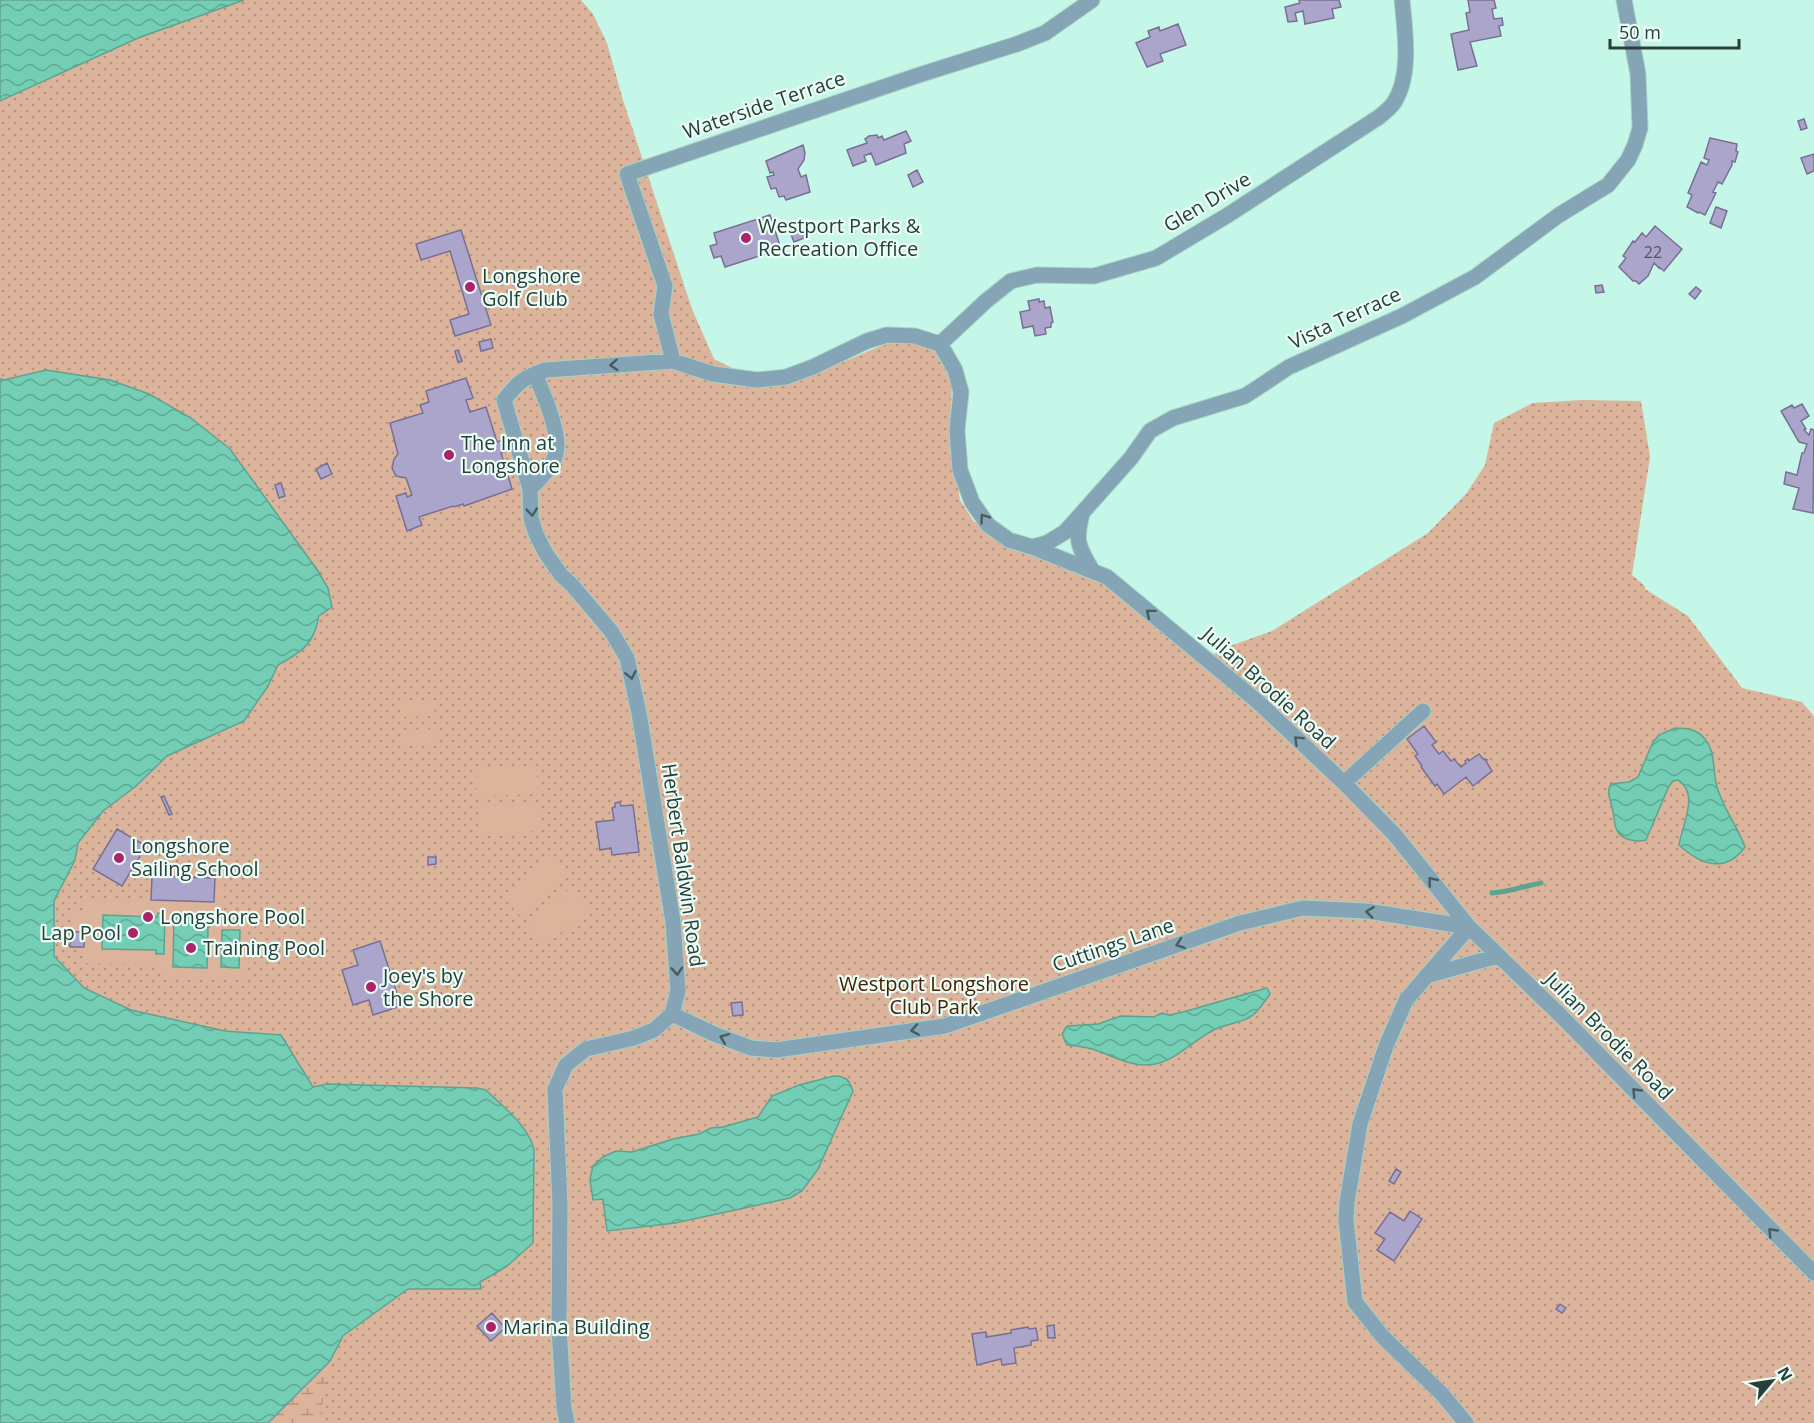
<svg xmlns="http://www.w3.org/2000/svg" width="1814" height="1423" font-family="'Open Sans',sans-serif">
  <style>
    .green { fill: url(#green-dots) }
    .wetland { fill: url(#wetland-marsh) }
    .pitch { fill: #dcb49b }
    .water { fill: url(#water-waves); stroke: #5ea390; stroke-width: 1.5 }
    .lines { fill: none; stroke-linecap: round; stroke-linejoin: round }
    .stream { stroke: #5ea390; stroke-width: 5 }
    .building { fill: #aca5cb; stroke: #787094; stroke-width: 1.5 }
    .minor-casing { stroke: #a6d2c5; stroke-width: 17 }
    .minor { stroke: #85a4b6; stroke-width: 15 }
    .oneway { stroke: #455d5e }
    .poi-dot { fill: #ab246b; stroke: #eafdf7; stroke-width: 2 }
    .labels { text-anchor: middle; stroke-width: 4.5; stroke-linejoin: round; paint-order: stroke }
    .number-label { font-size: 16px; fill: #4a585d }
    .street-label { font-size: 20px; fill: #2a3e38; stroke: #eafdf7 }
    .poi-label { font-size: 20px; fill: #2a3e38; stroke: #eafdf7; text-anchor: start }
    .park-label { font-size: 20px; fill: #482000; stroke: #eafdf7 }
  </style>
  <defs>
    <pattern id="green-dots" width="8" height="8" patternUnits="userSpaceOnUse" patternTransform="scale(1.5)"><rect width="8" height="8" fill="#dcb49b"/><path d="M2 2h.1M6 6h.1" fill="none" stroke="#b3947f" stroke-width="1.8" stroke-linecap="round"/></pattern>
    <pattern id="wetland-marsh" width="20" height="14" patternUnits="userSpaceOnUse" patternTransform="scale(1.5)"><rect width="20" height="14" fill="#dcb49b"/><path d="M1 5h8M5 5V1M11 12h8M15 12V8" fill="none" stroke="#b3947f"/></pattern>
    <pattern id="water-waves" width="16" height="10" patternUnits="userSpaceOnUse" patternTransform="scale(1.5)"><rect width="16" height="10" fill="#74ceb6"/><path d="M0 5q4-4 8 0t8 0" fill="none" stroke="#5fa995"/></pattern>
  </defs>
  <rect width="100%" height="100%" fill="#c5f7e8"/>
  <!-- green -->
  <path class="green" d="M244,0H581L593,14L607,43L623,100L692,309L714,359L756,380L805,378L883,345L909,340L937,352L948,368L952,389L949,437L960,500L974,522L986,526L1100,582L1143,611L1200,661L1230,646L1272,631L1428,533L1466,494L1485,465L1494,423L1533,403L1582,400L1641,401L1650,457L1632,575L1645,586V589L1688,616L1742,688L1802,702L1814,716V1423H268L330,1361L343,1337L408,1289L480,1288V1282L506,1267C518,1230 542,1181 532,1142L485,1090L477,1088L327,1084L313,1088L281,1035L225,1031L131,1010L84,988L54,956V901L75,860L77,843L103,811L135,787L167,756L244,721L268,686L278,665L298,654L317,627L328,588L230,449L72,375L46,370L4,380L0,379V101L138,38Z"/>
  <!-- wetland -->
  <path class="wetland" d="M330,1361L319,1423H268Z"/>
  <!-- pitch -->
  <path class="pitch" d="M434,700L435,716L400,717V702Z
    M436,729L437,744L402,746L401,730Z
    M537,766L538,794L477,796L476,768Z
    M538,804L539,831L479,834L478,806Z
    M550,856L568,877L521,917L503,896Z
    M191,857L215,858V870L224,871L222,915L227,919L248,920L247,977L167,976L154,964L83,963L84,947H70L71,911H85L86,898L150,900L152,876H172V870H191Z
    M573,886L591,908L545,946L527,924Z"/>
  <!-- water -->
  <path class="water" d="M0,0H244L138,38L0,101Z
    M46,370L110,380L149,394L191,418L230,449L318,571L328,588L332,607L319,616C314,644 302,652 278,665L268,686L244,721L167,756L135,787L103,811L78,843L75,860L54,901V956L84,988L131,1010L225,1031L281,1035L313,1087L327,1084L477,1088L486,1090C503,1107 528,1125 534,1149L533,1243L506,1267L480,1282L481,1289H408L343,1336L330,1361L268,1423H0V379L4,380Z
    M1675,728C1687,728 1697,729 1705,739C1715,751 1713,768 1716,783C1721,806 1737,825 1745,847C1725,874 1701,865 1679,845C1682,825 1700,794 1678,780L1673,781L1669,786L1646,840C1639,842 1634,841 1627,839C1612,833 1616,821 1612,807C1610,798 1606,792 1611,784L1629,782L1638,777L1653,742L1659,735Z
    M158,913L165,914L164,954H156V950L102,949L103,915L157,917Z
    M174,917L214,918L213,923L208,928L207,968L173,967Z
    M222,930H240L239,968L221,967Z
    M1267,988L1270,994C1265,1001 1259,1010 1253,1015C1243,1023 1229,1023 1218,1028C1193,1038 1175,1065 1146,1065C1128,1065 1115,1057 1098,1051C1088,1047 1078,1046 1067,1045L1062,1034L1067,1026L1098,1024L1121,1016L1154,1017L1162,1013L1170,1015L1183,1012Z
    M834,1076C846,1076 849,1080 853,1091L818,1169L802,1191L790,1198L675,1223L607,1231L603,1199L593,1200L590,1179L593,1166L603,1157L616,1151L632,1152L673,1139L699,1134L711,1128L723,1127L758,1117L772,1096L799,1085Z"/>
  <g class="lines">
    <!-- stream -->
    <path class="stream" d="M1492,893C1509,892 1524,886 1541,883"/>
  </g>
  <!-- building -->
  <path class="building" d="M1299,0H1339L1341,7L1332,9L1334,18L1305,24L1303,11L1295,13L1297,21L1288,22L1285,7L1300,3Z
    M1468,0H1494L1496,8L1492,9L1494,19L1502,18L1503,25L1499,26L1501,36L1470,42L1477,66L1458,70L1451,34L1469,30L1466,13L1470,12Z
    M1178,24L1186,45L1160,54L1163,61L1147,67L1136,43L1150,37L1148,31L1159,27L1160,31Z
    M1804,119L1807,128L1801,130L1798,121Z
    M906,131L911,141L904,144L906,153L876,165L871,153L864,156L866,161L853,166L847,150L867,143L865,139L869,136L877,135L878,138L882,136L884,140Z
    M1710,138L1737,144L1736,151L1738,152L1735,162L1732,161V165L1722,184L1718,182L1713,192L1716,193L1705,215L1699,212L1698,213L1687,207L1692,195L1688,193L1701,162L1707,165L1709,160L1704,158Z
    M803,145L805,153L804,160L798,169L801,177L806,175L810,192L786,200L784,196L779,197L776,188L771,189L767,177L774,175L773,172L770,173L766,161Z
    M1814,154V171L1807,174L1801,158Z
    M917,170L923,182L913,187L908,175Z
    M1716,207L1727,211L1721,228L1710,223Z
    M770,215L781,249L725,267L721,256L714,258L710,246L717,244L714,233Z
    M798,223L804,238L794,242L788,227Z
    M1655,226L1682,249L1664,271L1659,267V268L1654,263L1648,276L1639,284L1636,281H1633L1619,267L1626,258L1623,256L1633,241L1635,242L1642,233L1646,237Z
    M461,230L491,325L455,336L450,320L469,314L450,251L421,260L416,244Z
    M1602,285L1604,292L1596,293L1595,286Z
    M1696,287L1701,291L1695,299L1689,294Z
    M1039,299V302L1044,301L1045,308L1050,307L1053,322L1051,323V327L1045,328L1046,334L1035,336L1033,326L1023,328L1020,312L1030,310L1028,301Z
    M491,339L493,348L481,351L479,342Z
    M458,350L462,361L458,362L455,351Z
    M466,378L473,398L466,400L470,412L486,407L497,442L508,438L511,450L501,453L512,489L464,506L463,504L454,507L453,506L419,517L422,525L407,531L396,496L406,493L407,497L412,495L406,478L396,476L392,468L394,459L398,454L390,423L423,413L420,405L429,402L426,391Z
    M1802,404L1809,416L1801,421L1806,429L1804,430L1809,435L1811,429L1814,430L1813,513L1793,509L1799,488L1784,484L1786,472L1797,475L1802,453H1804L1807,444L1799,442L1781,411L1792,405L1794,408Z
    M327,463L332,474L321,479L316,469Z
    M281,483L285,496L279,498L275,485Z
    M1424,726L1436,742L1432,745L1439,754L1443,751L1451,761L1454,759L1461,767L1466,763L1465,761L1468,759L1469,761L1479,754L1484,760L1485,759L1487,760L1486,761L1492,771L1473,786L1466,777L1444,794L1437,784L1435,786L1421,767L1422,766L1415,756L1418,754L1407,739Z
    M164,796L172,814L169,815L161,797Z
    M620,802L621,806L633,805L639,852L612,855L611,848L600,850L596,822L614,820L612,808L615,807V803Z
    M117,829L146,846L122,886L93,869Z
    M428,857H436V864L428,865Z
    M152,876L215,878L214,902L151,900Z
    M70,932H85L84,947H70Z
    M380,941L401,1006L373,1015L369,1000L353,1005L342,970L358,965L353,950Z
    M742,1002L743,1015L733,1016L731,1003Z
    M1396,1169L1401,1172L1394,1184L1389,1181Z
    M1410,1211L1422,1219L1394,1261L1377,1250L1385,1239L1375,1233L1390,1212L1404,1221Z
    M1560,1304L1566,1308L1562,1313L1556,1309Z
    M492,1313L505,1328L491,1341L477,1326Z
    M1054,1325L1055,1338H1048L1047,1326Z
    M1028,1327L1029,1329L1036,1328L1038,1340L1031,1341V1345L1014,1348L1016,1363L1002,1365L1001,1359L977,1365L972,1334L986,1332V1337L1011,1333V1330Z"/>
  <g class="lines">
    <!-- minor casing -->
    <g class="minor-casing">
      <path id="minor" d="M940,344L986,301L1011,281L1037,275L1094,276L1156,258L1228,215L1379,117C1384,113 1389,109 1393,104C1412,77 1405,31 1402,0
        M673,361L661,314L665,286L627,174L919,75L1017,44L1045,33L1092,0
        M530,489C541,478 557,463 557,446C557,425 543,393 535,374
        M1082,514C1075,542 1078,546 1092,570
        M1032,547L1047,543L1065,532L1131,458L1150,431L1173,418L1245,396L1289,367L1402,316L1475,277L1559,215L1608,185L1628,160L1635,145L1640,128L1638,74L1624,0
        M1344,783L1423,711
        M1426,976L1498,956
        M672,1014L714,1034L751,1048L776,1050L945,1026L1240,923L1303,908L1367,911L1469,927
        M567,1423L564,1408L559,1328L560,1205L555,1089L566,1065L586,1049L634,1038L654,1030L672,1014L678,991L673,922L639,713L627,658L611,631L572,585L561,575L545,552L536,534L531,518L530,489L504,400C518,382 524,377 546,370L673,361L713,374L757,380L786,377L813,367L867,341L887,335L915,336L940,344L955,370L961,392L957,430L960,470L972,502L988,525L1009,540L1032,547L1107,577L1258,702L1344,783L1395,835L1469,927L1561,1016L1814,1273
        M1466,1423L1442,1394L1383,1337L1355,1302L1346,1220L1347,1202L1360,1124L1386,1046L1406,1000L1469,927"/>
    </g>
    <!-- minor -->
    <use href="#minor" class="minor"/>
  </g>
  <!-- one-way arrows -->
  <defs><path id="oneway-chevron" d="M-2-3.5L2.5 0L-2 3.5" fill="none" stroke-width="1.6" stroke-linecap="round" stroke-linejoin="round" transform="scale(1.5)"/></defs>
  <g class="oneway">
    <use href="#oneway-chevron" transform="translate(614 365) rotate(176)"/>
    <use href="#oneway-chevron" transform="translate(532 512) rotate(84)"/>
    <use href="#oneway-chevron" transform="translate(984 518) rotate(-126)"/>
    <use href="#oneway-chevron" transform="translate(1150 613) rotate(-140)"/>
    <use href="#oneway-chevron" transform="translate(631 675) rotate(78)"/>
    <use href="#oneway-chevron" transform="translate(1298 740) rotate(-136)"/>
    <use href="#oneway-chevron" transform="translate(1432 881) rotate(-129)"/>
    <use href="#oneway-chevron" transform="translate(1370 912) rotate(-173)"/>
    <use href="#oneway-chevron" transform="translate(1180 944) rotate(161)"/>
    <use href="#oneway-chevron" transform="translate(677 971) rotate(86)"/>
    <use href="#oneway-chevron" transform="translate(915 1030) rotate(171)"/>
    <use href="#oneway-chevron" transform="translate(724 1038) rotate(-159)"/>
    <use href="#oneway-chevron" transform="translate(1636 1092) rotate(-134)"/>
    <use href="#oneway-chevron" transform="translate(1772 1232) rotate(-134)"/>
  </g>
  <!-- markers -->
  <g class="poi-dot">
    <circle cx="746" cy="238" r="6"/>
    <circle cx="470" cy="287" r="6"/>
    <circle cx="449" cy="455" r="6"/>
    <circle cx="119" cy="858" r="6"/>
    <circle cx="148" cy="917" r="6"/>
    <circle cx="133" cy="933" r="6"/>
    <circle cx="191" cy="948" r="6"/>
    <circle cx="371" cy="987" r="6"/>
    <circle cx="491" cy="1327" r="6"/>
  </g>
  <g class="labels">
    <!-- number labels -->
    <g class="number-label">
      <text x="1653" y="258">22</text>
    </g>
    <!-- street labels -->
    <g class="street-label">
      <text transform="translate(764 105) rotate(-19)" y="7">Waterside Terrace</text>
      <text transform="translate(1207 202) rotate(-31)" y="7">Glen Drive</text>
      <text transform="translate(1345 318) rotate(-25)" y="7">Vista Terrace</text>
      <text transform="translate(1269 688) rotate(42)" y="7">Julian Brodie Road</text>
      <text transform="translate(683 865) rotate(82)" y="7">Herbert Baldwin Road</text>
      <text transform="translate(1113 945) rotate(-19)" y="7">Cuttings Lane</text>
      <text transform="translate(1609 1036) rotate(45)" y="7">Julian Brodie Road</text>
    </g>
    <!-- poi labels -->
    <g class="poi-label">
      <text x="758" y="233">Westport Parks &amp;<tspan x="758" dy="23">Recreation Office</tspan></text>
      <text x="482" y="283">Longshore<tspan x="482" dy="23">Golf Club</tspan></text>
      <text x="461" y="450">The Inn at<tspan x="461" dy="23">Longshore</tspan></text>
      <text x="131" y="853">Longshore<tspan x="131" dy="23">Sailing School</tspan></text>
      <text x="160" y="924">Longshore Pool</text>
      <text x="121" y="940" text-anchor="end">Lap Pool</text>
      <text x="203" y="955">Training Pool</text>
      <text x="383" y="983">Joey's by<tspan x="383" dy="23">the Shore</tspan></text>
      <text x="503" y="1334">Marina Building</text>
    </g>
    <!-- park labels -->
    <g class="park-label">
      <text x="934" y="991">Westport Longshore<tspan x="934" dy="23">Club Park</tspan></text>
    </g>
  </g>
  <!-- north arrow -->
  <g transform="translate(1772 1381) rotate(61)" stroke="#eafdf7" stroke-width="4.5" paint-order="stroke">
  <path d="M0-4.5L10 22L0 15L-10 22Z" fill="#2a3e38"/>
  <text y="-9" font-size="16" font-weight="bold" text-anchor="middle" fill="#2a3e38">N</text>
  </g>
  <!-- scale -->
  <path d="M1610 39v9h129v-9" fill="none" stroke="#2a3e38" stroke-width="3"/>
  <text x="1619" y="39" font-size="18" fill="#2a3e38" stroke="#eafdf7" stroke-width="4.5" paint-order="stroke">50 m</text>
</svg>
